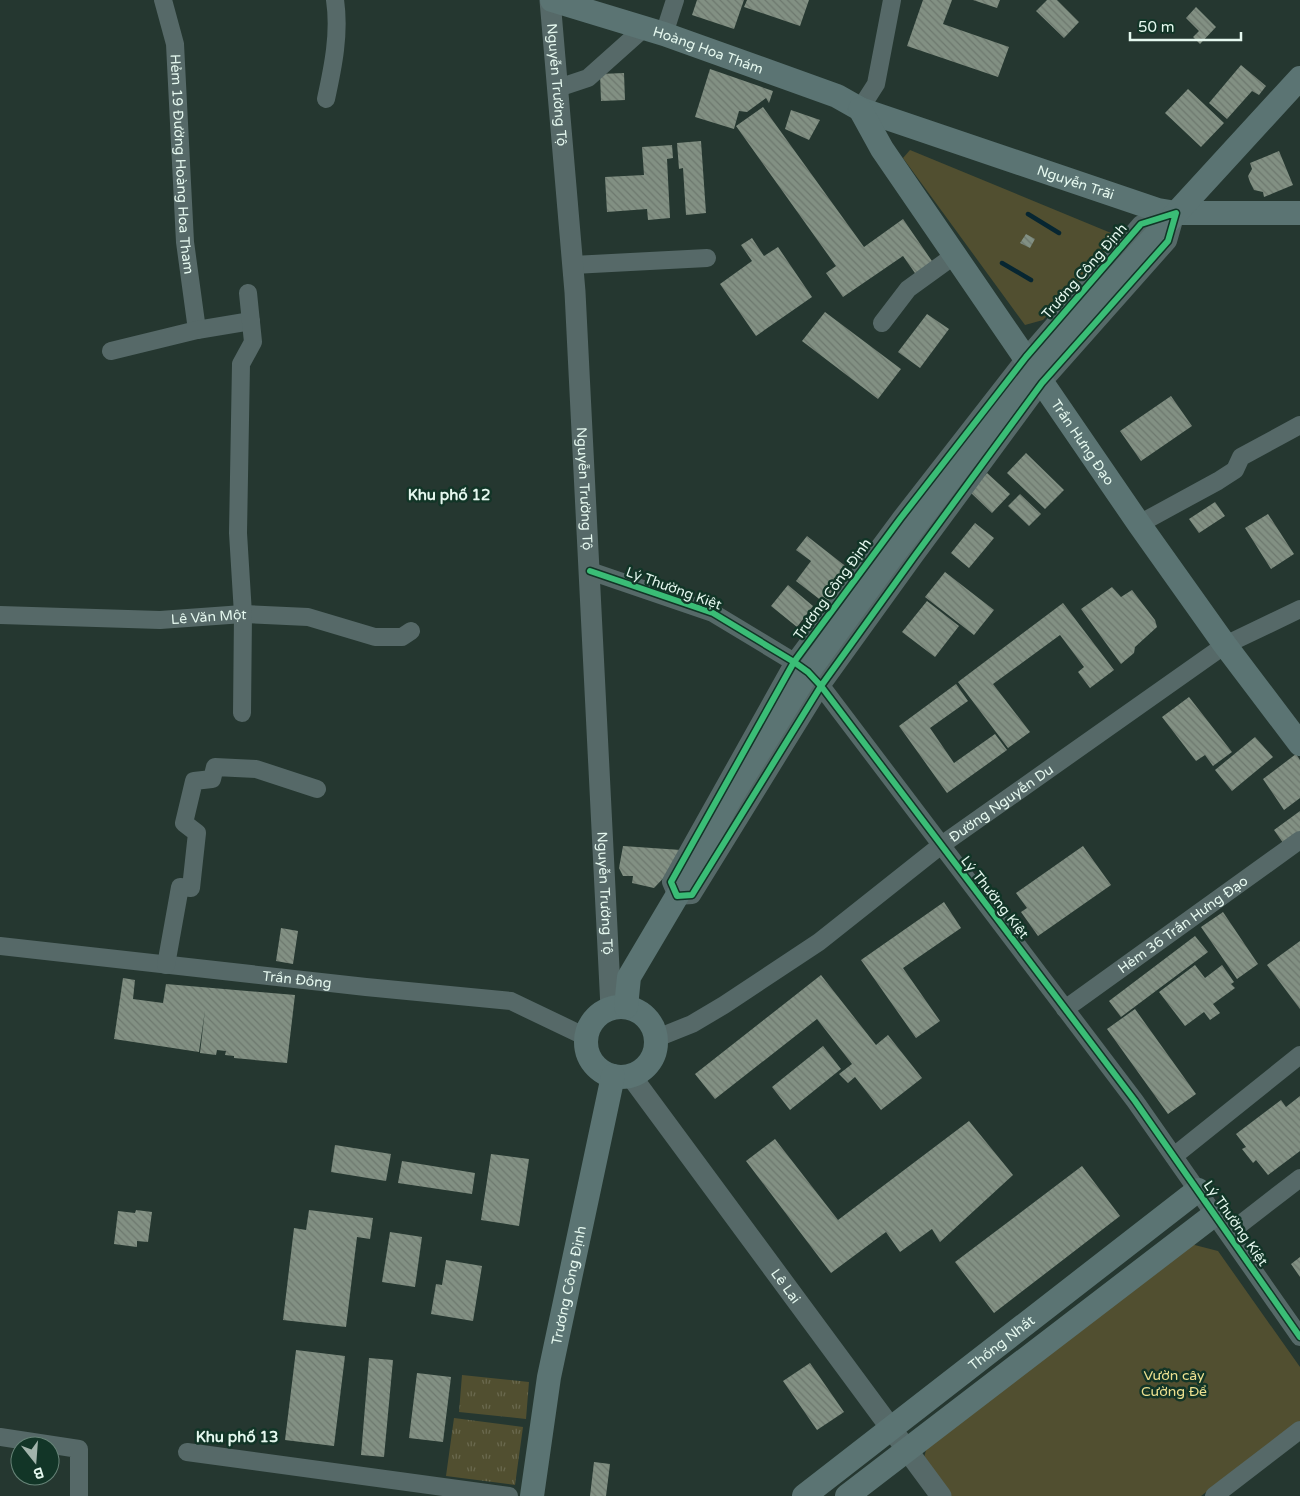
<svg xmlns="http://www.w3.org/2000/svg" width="1300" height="1496" font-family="'Varela Round',sans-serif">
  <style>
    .grass { fill: url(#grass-tufts) }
    .green { fill: #514f30 }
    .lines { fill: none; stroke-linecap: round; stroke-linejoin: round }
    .stream { stroke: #072631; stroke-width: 4.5 }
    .building { fill: url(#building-back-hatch) }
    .minor { stroke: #566968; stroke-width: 18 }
    .tertiary { stroke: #566968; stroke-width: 21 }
    .secondary { stroke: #5b7473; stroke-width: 24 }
    .cycleway-casing { stroke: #123527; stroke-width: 9 }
    .cycleway { stroke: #3abd76; stroke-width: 6 }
    .labels { text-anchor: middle; stroke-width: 5; stroke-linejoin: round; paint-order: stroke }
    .street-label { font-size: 14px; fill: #e5f8ef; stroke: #123527 }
    .park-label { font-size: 14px; fill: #ede190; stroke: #123527 }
    .neighbourhood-label { font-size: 15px; font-weight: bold; fill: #e5f8ef; stroke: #123527 }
  </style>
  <defs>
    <pattern id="grass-tufts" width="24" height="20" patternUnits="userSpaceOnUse" patternTransform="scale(1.25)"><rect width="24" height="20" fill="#514f30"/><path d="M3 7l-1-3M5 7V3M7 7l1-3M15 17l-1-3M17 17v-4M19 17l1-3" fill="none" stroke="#6a694e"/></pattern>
    <pattern id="building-back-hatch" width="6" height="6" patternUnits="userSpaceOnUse" patternTransform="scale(1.25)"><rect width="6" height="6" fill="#829083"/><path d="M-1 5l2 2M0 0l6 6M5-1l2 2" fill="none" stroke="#6d786e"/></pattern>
  </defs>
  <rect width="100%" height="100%" fill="#253730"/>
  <!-- grass -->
  <path class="grass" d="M462,1375L529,1382L526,1419L459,1412Z
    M454,1418L523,1427L515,1485L446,1476Z"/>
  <!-- green -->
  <path class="green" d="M910,150L1111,233L1117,244L1043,320L1025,325L903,158Z
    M1183,1242L1218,1251L1300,1367V1421L1201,1496H942L921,1469L931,1431Z"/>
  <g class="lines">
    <!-- stream -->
    <path class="stream" d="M1028,214L1059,233
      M1002,263L1031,280"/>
  </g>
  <!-- building -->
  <path class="building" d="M697,0H744L734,29L692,15Z
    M747,0H809L800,26L744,7Z
    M923,0H952L943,24L1009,47L998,77L907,46Z
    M973,0H1000L997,8Z
    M1047,0H1057L1079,22L1064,38L1036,11Z
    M1196,7L1216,27L1200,44L1193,37L1199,31L1186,18Z
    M1241,65L1266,86L1259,95L1252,91L1227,119L1209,103Z
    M710,69L773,91L769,103L766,98L747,112L739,111L734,129L695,117Z
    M624,73L625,100L601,101L600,74Z
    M1188,89L1224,123L1201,147L1165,113Z
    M763,107L864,247L903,219L934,264L917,276L903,256L843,297L826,273L836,266L736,126Z
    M791,110L820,120L809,140L785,129Z
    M701,141L706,213L686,215L683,168L679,169L677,143Z
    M672,145L673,158L667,159L670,218L648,220L647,209L607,212L605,177L644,175L642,147Z
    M1279,151L1293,185L1264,197L1263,192L1254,190L1250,182L1248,176L1252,169L1250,163Z
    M1026,234L1035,239L1030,248L1020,243Z
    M752,238L764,256L778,247L812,297L756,336L720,284L752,261L741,245Z
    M825,312L901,369L878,399L802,341Z
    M927,314L949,329L920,368L898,352Z
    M1171,396L1192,426L1141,461L1120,431Z
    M1026,453L1064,490L1045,509L1007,473Z
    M987,473L1010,494L992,513L970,492Z
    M1020,494L1041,514L1029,526L1008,506Z
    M1215,502L1225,516L1199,533L1189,519Z
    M1268,514L1294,554L1271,569L1245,528Z
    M975,523L994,538L969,568L951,553Z
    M807,536L853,572L827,605L796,581L811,561L796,550Z
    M945,572L994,610L974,635L925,597Z
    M788,585L813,606L797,627L771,606Z
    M1112,587L1121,597L1132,590L1155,620L1157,627L1135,647L1134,653L1121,664L1081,609Z
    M927,601L959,626L935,657L902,632Z
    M1063,603L1114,670L1090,688L1078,672L1084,667L1060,635L993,684L1030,732L1008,748L958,682Z
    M956,684L968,701L930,728L954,763L995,734L1007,750L947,793L899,726Z
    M1189,697L1232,752L1213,766L1205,755L1196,761L1162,717Z
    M1255,737L1273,757L1232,791L1215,770Z
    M1296,754L1300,760V798L1284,810L1263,779Z
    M1300,811V836L1286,847L1274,830Z
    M623,846L681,850L673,868L654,888L632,883L633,876H623L619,868Z
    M1083,846L1111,885L1038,936L1021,912L1027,908L1016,893Z
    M944,902L961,928L903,968L940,1021L916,1038L861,960Z
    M1223,912L1258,964L1237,979L1201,927Z
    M281,928L298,931L293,964L276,961Z
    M1195,936L1208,952L1121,1017L1109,1001Z
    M1300,941V1009L1267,965Z
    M1195,965L1205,978L1222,965L1234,982L1231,984L1235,988L1213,1004L1220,1013L1210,1020L1204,1012L1185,1026L1159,992Z
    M821,975L876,1045L888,1035L922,1078L881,1110L855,1077L848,1083L839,1074L852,1064L817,1019L715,1099L695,1074Z
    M123,978L135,980L133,999L163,1003L166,984L295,995L287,1063L234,1058V1056L225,1055L226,1051L217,1050L216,1055L200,1053L205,1010L199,1052L114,1039Z
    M1135,1009L1196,1094L1168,1114L1107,1029Z
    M823,1046L841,1069L790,1110L772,1087Z
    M1300,1096V1151L1268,1175L1256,1160L1253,1163L1242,1149L1246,1147L1236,1134L1281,1100L1286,1107Z
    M969,1121L1013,1175L940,1242L932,1229L900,1252L886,1232L831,1273L746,1161L775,1139L838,1220Z
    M335,1145L391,1154L386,1181L331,1172Z
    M491,1154L529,1159L519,1226L481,1220Z
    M402,1161L475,1173L472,1194L398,1183Z
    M1082,1166L1120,1216L994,1313L955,1262Z
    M136,1210L152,1212L148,1242L137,1241V1247L114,1244L118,1211L135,1213Z
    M309,1210L373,1218L370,1239L357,1237L346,1327L283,1320L294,1228L306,1230Z
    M390,1232L422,1237L415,1287L382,1282Z
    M1300,1257V1277L1291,1264Z
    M446,1260L482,1266L473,1321L431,1314L436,1284L442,1285Z
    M296,1350L345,1356L334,1446L285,1440Z
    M369,1358L393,1360L384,1457L361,1455Z
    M810,1363L844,1412L817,1430L783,1381Z
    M417,1373L451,1377L443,1442L409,1438Z
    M594,1462L610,1464L606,1496H590Z"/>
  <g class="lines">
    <!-- minor -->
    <g class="minor">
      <path id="s1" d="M163,0L175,44L185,242L197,330"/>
      <path d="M664,34L675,0"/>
      <path d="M558,88L588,78L644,28"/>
      <path d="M326,99C333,67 340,33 335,0"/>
      <path d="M860,109L876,84L892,0"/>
      <path d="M1176,213L1168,241L1042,383L914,557L821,686L692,895L677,896L671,882L794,662L900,519L1026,357L1141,224Z"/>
      <path d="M573,265L707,258"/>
      <path d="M882,323L908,289L955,255"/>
      <path d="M111,351L197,330L251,321"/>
      <path d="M1139,524L1218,481L1235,470L1241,457L1300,425"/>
      <path d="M590,571L713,613L794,662L808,672L821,686L1135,1101L1300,1337"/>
      <path id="s2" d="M0,615L160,620L243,614L308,617L375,637H402L411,631"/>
      <path d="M242,713L243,614L238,533L241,364L253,342L248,293"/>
      <path id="s3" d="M0,946L366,987L511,1001L586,1037"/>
      <path d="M166,965L180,887L191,888L197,833L184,823L194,781L212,779L215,767L256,769L317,789"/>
      <path id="s4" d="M1065,1009L1300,840"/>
      <path id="s5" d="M657,1038L692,1024L724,1005L819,942L940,846L1225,645L1300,609"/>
      <path d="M1174,1156L1300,1055"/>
      <path d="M1229,1233L1300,1178"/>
      <path d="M0,1437L79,1449V1496"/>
      <path d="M187,1452L509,1496"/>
      <path d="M1214,1496L1300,1430"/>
    </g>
    <!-- tertiary -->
    <g class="tertiary">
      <path id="s6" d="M550,0L575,292L611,1008"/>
      <path id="s7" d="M631,1076L941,1496"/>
    </g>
    <!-- secondary -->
    <g class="secondary">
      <path id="s8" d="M552,0L664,34L837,96L860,109L1158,210L1176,213H1300"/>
      <path id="s9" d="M860,109L882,149L1139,524L1225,645L1300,744"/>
      <circle cx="621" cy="1042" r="35"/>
      <path d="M626,1007L629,977L677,896L731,797L808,672L892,556L1034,368L1300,78"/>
      <path id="s10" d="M532,1496L549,1377L613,1076"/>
      <path id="s11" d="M804,1496L1198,1190"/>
      <path d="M847,1496L1215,1214"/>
    </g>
    <!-- cycleway casing -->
    <g class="cycleway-casing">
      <path id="cycleway" d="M1176,213L1168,241L1042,383L914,557L821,686L692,895L677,896L671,882L794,662L900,519L1026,357L1141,224Z
        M590,571L713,613L794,662L808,672L821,686L1135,1101L1300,1337"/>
    </g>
    <!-- cycleway -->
    <use href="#cycleway" class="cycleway"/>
  </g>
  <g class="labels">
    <!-- street labels -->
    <g class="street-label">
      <text dy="5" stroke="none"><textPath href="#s8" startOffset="164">Hoàng Hoa Thám</textPath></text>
      <text dy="5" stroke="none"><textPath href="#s6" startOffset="85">Nguyễn Trường Tộ</textPath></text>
      <text dy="5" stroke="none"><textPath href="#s1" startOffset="166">Hẻm 19 Đường Hoàng Hoa Tham</textPath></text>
      <text dy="5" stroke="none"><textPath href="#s8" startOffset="555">Nguyễn Trãi</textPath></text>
      <text transform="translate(1084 271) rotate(-49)" y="5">Trương Công Định</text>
      <text dy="5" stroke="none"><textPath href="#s9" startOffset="401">Trần Hưng Đạo</textPath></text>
      <text dy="5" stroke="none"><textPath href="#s6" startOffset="490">Nguyễn Trường Tộ</textPath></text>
      <text transform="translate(674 588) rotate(20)" y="5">Lý Thường Kiệt</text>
      <text transform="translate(832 589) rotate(-54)" y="5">Trương Công Định</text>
      <text dy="5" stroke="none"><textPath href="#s2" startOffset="209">Lê Văn Một</textPath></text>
      <text dy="5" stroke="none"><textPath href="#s5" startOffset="418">Đường Nguyễn Du</textPath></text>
      <text dy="5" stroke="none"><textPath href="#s6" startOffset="895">Nguyễn Trường Tộ</textPath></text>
      <text transform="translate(995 897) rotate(52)" y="5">Lý Thường Kiệt</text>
      <text dy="5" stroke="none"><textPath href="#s4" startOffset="145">Hẻm 36 Trần Hưng Đạo</textPath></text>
      <text dy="5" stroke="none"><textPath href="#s3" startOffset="299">Trần Đồng</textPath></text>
      <text transform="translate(1236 1223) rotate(55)" y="5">Lý Thường Kiệt</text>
      <text dy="5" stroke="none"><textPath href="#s10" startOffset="214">Trương Công Định</textPath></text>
      <text dy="5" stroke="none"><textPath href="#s7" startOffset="261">Lê Lai</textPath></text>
      <text dy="5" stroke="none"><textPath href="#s11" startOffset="250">Thống Nhất</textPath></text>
    </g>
    <!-- park labels -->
    <g class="park-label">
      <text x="1174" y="1380">Vườn cây<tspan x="1174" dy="16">Cường Để</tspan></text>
    </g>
    <!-- neighbourhood labels -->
    <g class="neighbourhood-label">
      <text x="449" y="500">Khu phố 12</text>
      <text x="237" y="1442">Khu phố 13</text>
    </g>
  </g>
  <!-- north arrow -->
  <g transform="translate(35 1461) rotate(163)"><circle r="24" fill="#123527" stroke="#668377"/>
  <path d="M0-4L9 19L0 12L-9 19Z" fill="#a2b4ac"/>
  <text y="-8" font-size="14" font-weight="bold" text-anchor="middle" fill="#e5f8ef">B</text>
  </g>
  <!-- scale -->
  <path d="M1130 32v8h111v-8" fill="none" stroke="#e5f8ef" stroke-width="2.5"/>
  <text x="1138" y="32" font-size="15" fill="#e5f8ef" stroke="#123527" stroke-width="4" paint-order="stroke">50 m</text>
</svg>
